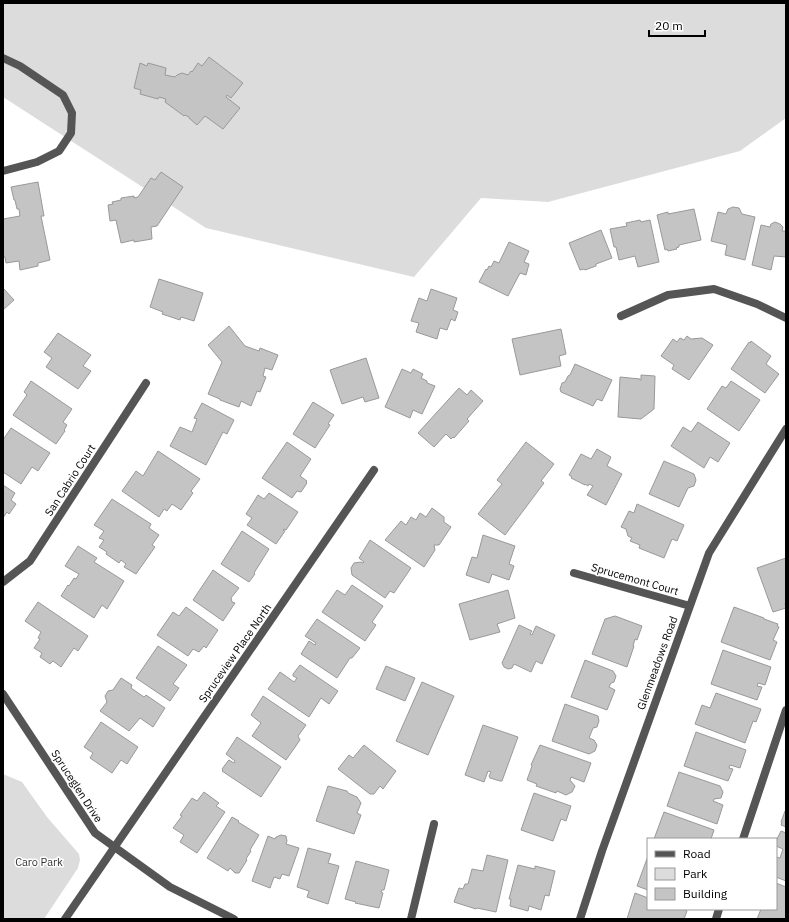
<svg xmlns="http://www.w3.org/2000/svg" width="789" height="922" font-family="'IBM Plex Sans',sans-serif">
<rect width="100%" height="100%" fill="#fff"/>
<path fill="#dcdcdc" d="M3,3H786V118L740,151L548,202L481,198L414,277L206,228L3,97Z
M3,774L22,782L47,817L79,854L80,860L78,868L44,919H3Z"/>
<path fill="#c4c4c4" stroke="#999" d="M209,57L243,83L231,98L227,95L226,97L240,108L223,129L205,116L197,125L189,118V117L185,115L184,116L165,102L166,99L159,97L158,99L140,94L141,90L134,88L140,63L147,66L148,63L166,68L165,75L175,77L177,75L182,73L188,75L191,71L192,72L198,63L202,66Z
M161,172L183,187L157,226L151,227L152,239L134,242V240L121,243L116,220L110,221L108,205L113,204L112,202L121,200V198L134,196V198L138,197L151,178L155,180Z
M38,182L44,216H41L50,260L38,263V266L20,270L19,261L6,263L5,257H3V219L20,216L19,209H17L15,200H14L11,187Z
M733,207L739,208L742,214L755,217L745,260L725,255L727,245L711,241L718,212L726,214L728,209Z
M694,209L701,240L679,245V247L676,248L677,249L668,251L667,249L665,250L657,215L668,212V214Z
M640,220L641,222L650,220L659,262L638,267L635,256L619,260L616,247H614L610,229L627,226L626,223Z
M775,222L780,224L783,227L782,231H786V257L774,256L771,270L752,265L761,225L770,227L771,224Z
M601,230L612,258L596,264V266L585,270L584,269L580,270L569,243Z
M509,242L529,251L524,262L529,264L526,275L520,273L508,296L479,282L486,269L487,270L489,266L491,267L494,261L499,263Z
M159,279L203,293L194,321L181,317L180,320L162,314L163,312L150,307Z
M3,288L14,300L3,310Z
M431,289L457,298L453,310L458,312L455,321L451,319L447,330L440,328L437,339L416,332L419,323L411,321L419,298L427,301Z
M229,326L245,346L259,351L260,348L278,355L272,370L265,368L263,376L266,377L260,392L257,391L251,406L241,401L239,407L220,400V399L208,394L222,362L208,345Z
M561,329L566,354L559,356L561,366L520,375L512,339Z
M58,333L91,355L83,366L91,371L78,389L46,367L52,358L44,352Z
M687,336L691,339L702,338L713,345L689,380L672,369L674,365L661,356L673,339L677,342L680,338L684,340Z
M751,341L771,356L766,364L779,374L765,393L731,369L749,342L750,343Z
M366,358L379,398L365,402L363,397L342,404L330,370Z
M575,364L612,380L602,401L597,399L593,406L561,392L560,389L562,383L565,382L568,376L570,375Z
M402,369L411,373L413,369L423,374L421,378L427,381V383L435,386L422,414L413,410L410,418L385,407Z
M641,375L655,376L654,409L641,419L618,417L620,377L640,379V380H641Z
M31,381L72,409L63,422L67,425L64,430L65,431L56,444L13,415L27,395L24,392Z
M731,381L760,400L739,431L707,409L722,386L726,388Z
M459,388L467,395L471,390L483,401L467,419L469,421L454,438L453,437L451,439L446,434L434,447L418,433Z
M313,402L334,415L328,424L330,425L315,448L293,434Z
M202,403L234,420L227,434L223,432L206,465L170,446L180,427L192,432L197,419L194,418Z
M698,422L730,443L718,462L710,457L704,468L671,446L683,427L691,432Z
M11,428L50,453L38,471L32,467L21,484L3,472V440Z
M287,442L311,459L300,476L307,481L306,482L307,483L301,492L297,491L292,498L262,478Z
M526,442L554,464L541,481L544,483L505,535L478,514L502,484L497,480Z
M597,449L611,457L607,466L622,474L606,505L587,495L593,486L589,484L588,486L585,484V485L571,478L572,477L569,475L581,454L591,459Z
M158,451L200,479L191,491L193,493L181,510L172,504L167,511L164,509L159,517L122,491L136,471L143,476Z
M664,461L694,474L696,480L694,486L688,488L679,507L649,494Z
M3,485L15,493L11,500L16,504L9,514L7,512L3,518Z
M269,493L298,512L286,530L284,529L283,530L285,531L276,544L247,525L252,518L246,514L258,495L264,499Z
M112,499L151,524L149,528L159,535L152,545L155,547L136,574L124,567L126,564L121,560L119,563L106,554L107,552L99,547L104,540L99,538L104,531L94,525Z
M637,504L684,525L677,541L672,539L664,558L639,548L640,545L630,541L632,538L628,536L626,529L621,527L629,511L634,513Z
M432,508L444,517V522L451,527L439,545H434L435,550L424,567L385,540L401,521L406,525L411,517L416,520L420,513L426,517Z
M242,531L269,549L254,573L255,574L249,582L221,564Z
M483,535L515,546L509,564L514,566L509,580L492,574L489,583L466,575L472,557L477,558Z
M370,540L411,568L394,593L390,591L385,598L352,575L351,568L354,563L361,562L363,563L364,562L359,558Z
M78,546L97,558L94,562L124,581L107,609L102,605L94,618L61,596L68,585L69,586L74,578L76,579L79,574L65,566Z
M786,558V602L785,603L786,608L773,612L757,568Z
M213,570L239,588L231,598L232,602L235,603L223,621L193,600Z
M352,585L383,606L372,622L376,625L365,641L322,612L337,590L345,595Z
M508,590L515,618L497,624L500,632L470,640L459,604Z
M38,602L88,636L78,651L74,648L61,667L53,661L50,664L40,657L42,653L34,648L40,639L38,638L41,632L25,621Z
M186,607L218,630L206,648L204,646L199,652L193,649L188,656L157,635L173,612L179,616Z
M734,607L764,618V619L778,624L777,626L779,627L773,640L777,642L770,660L721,642Z
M615,616L642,626L637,640L635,639L633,646H634L627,667L592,654L605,619Z
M317,619L360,648L352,658H350L337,678L301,654L309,641L315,645L316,643L305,636Z
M519,625L532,631L530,634L532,635L536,626L555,635L542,664L536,661L531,672L514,664L512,668L508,669L504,667L502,663Z
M158,646L187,665L173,684L179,688L170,701L136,678Z
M723,650L771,667L765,685L758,683L757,686L762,687L757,700L711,684Z
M585,660L613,671L616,676L614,682L611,683L609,687L615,690L607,710L571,697Z
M300,665L338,691L329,704L321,698L309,717L268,689L280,672L294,682L297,678L293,676V674Z
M386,666L415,678L405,701L376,689Z
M121,678L132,685L131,688L144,697L146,695L165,708L153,727L140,718L129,731L100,711L107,702L105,696L108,691L113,690Z
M422,682L454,696L428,755L396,741Z
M716,693L761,709L756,722L753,721L745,743L695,724L702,705L710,708Z
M263,696L306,725L298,736L300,740L286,760L252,736L261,723L251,715Z
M565,704L598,716L599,721L597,727L593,728L589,738L594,740L597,745L595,751L589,754L552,741Z
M101,722L138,747L127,764L121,760L112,773L90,758L93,753L84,747Z
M483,725L518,737L502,781H500L490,778L489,776L491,772L488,771L484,782L465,775Z
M696,732L746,750L740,768L730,765L729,768L733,769L728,781L684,766Z
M237,737L281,767L261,797L222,771L223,770L222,769L228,761L229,760L234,763L235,761L226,754Z
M364,745L396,771L383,789L380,786L374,794H370L338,769L349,755L353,758Z
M540,745L591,763L584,782L571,777L570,780L575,786L572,792L566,795L557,791L556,793L536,786L537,784L527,780L532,766L531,765Z
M679,772L720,786L723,792L721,798L714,799L713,801L723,805L717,824L667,806Z
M328,786L347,791L348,793L357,797L361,803L357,813L361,815L354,834L316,821Z
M204,792L219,803L216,806L225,812L197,853L180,842L184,835L173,828L182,816L180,815L192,798L197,801Z
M534,793L571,806L566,821L561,819L553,841L521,830Z
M785,811H786V827L781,825L782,822H781Z
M664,812L714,830L711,839H654Z
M232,817L239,821L238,822L259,835L250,850L251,851L246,859L247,860L239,873H235L230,868L228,871L207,858Z
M781,831L786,833V881L776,877V857L780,858L783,849L776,846V841Z
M281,835L286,836L287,841L286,844L299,848L289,876L282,874L280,879L274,877L270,888L252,881L268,836L275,839L276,837Z
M308,848L331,854L328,863L339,866L328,904L307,897L309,891L297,887Z
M487,855L508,860L496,912L477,908L476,909L454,902L459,888L463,889L465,884H468L472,869L483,871Z
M648,856V890L637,886Z
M356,861L389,870L384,890H382L381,892L383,893L379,908L355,903L356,902L345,899Z
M518,865L535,869V866L555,871L549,896L545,895L541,910L529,906L528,911L510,906L511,899H509Z
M776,883L786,887V919H757L761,909H776Z
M635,893L648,898V909H683L687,911L684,919H627Z"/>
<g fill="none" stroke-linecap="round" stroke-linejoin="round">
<path stroke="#555" stroke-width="8" d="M3,58L20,66L63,95L72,113L71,133L59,151L37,162L3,171
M743,839L786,710
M716,919L719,909"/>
<path stroke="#555" stroke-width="8" d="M621,316L668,295L714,289L757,304L786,318
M574,573L690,606
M3,582L30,561L146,383
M3,694L95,833L170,887L234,919
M65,919L374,470
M411,919L434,824
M580,919L602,851L709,553L786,429"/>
</g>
<g text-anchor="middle" stroke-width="3" stroke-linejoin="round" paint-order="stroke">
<g font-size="11" fill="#000" stroke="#fff">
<text transform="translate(70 480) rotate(-57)" y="4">San Cabrio Court</text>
<text transform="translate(635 579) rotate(16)" y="4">Sprucemont Court</text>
<text transform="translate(235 653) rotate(-55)" y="4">Spruceview Place North</text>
<text transform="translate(657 663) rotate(-70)" y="4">Glenmeadows Road</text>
<text transform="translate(77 786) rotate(57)" y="4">Spruceglen Drive</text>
</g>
<g font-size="11" fill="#333" stroke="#fff">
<text x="39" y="866">Caro Park</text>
</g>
</g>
<rect width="789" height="922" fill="none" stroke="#000000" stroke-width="8"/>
<rect x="647" y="838" width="130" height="72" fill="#ffffff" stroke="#999999"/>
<rect x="655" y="851" width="20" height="6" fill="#555555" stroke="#999999"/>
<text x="683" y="858" font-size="12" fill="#000000">Road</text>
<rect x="655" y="868" width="20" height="12" fill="#dcdcdc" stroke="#999999"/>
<text x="683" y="878" font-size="12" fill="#000000">Park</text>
<rect x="655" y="888" width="20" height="12" fill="#c4c4c4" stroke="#999999"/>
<text x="683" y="898" font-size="12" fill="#000000">Building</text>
<path d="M649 30v6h56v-6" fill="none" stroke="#000000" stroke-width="2"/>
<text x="655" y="30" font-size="12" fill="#000000" stroke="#ffffff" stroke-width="3" paint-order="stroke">20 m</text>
</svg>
